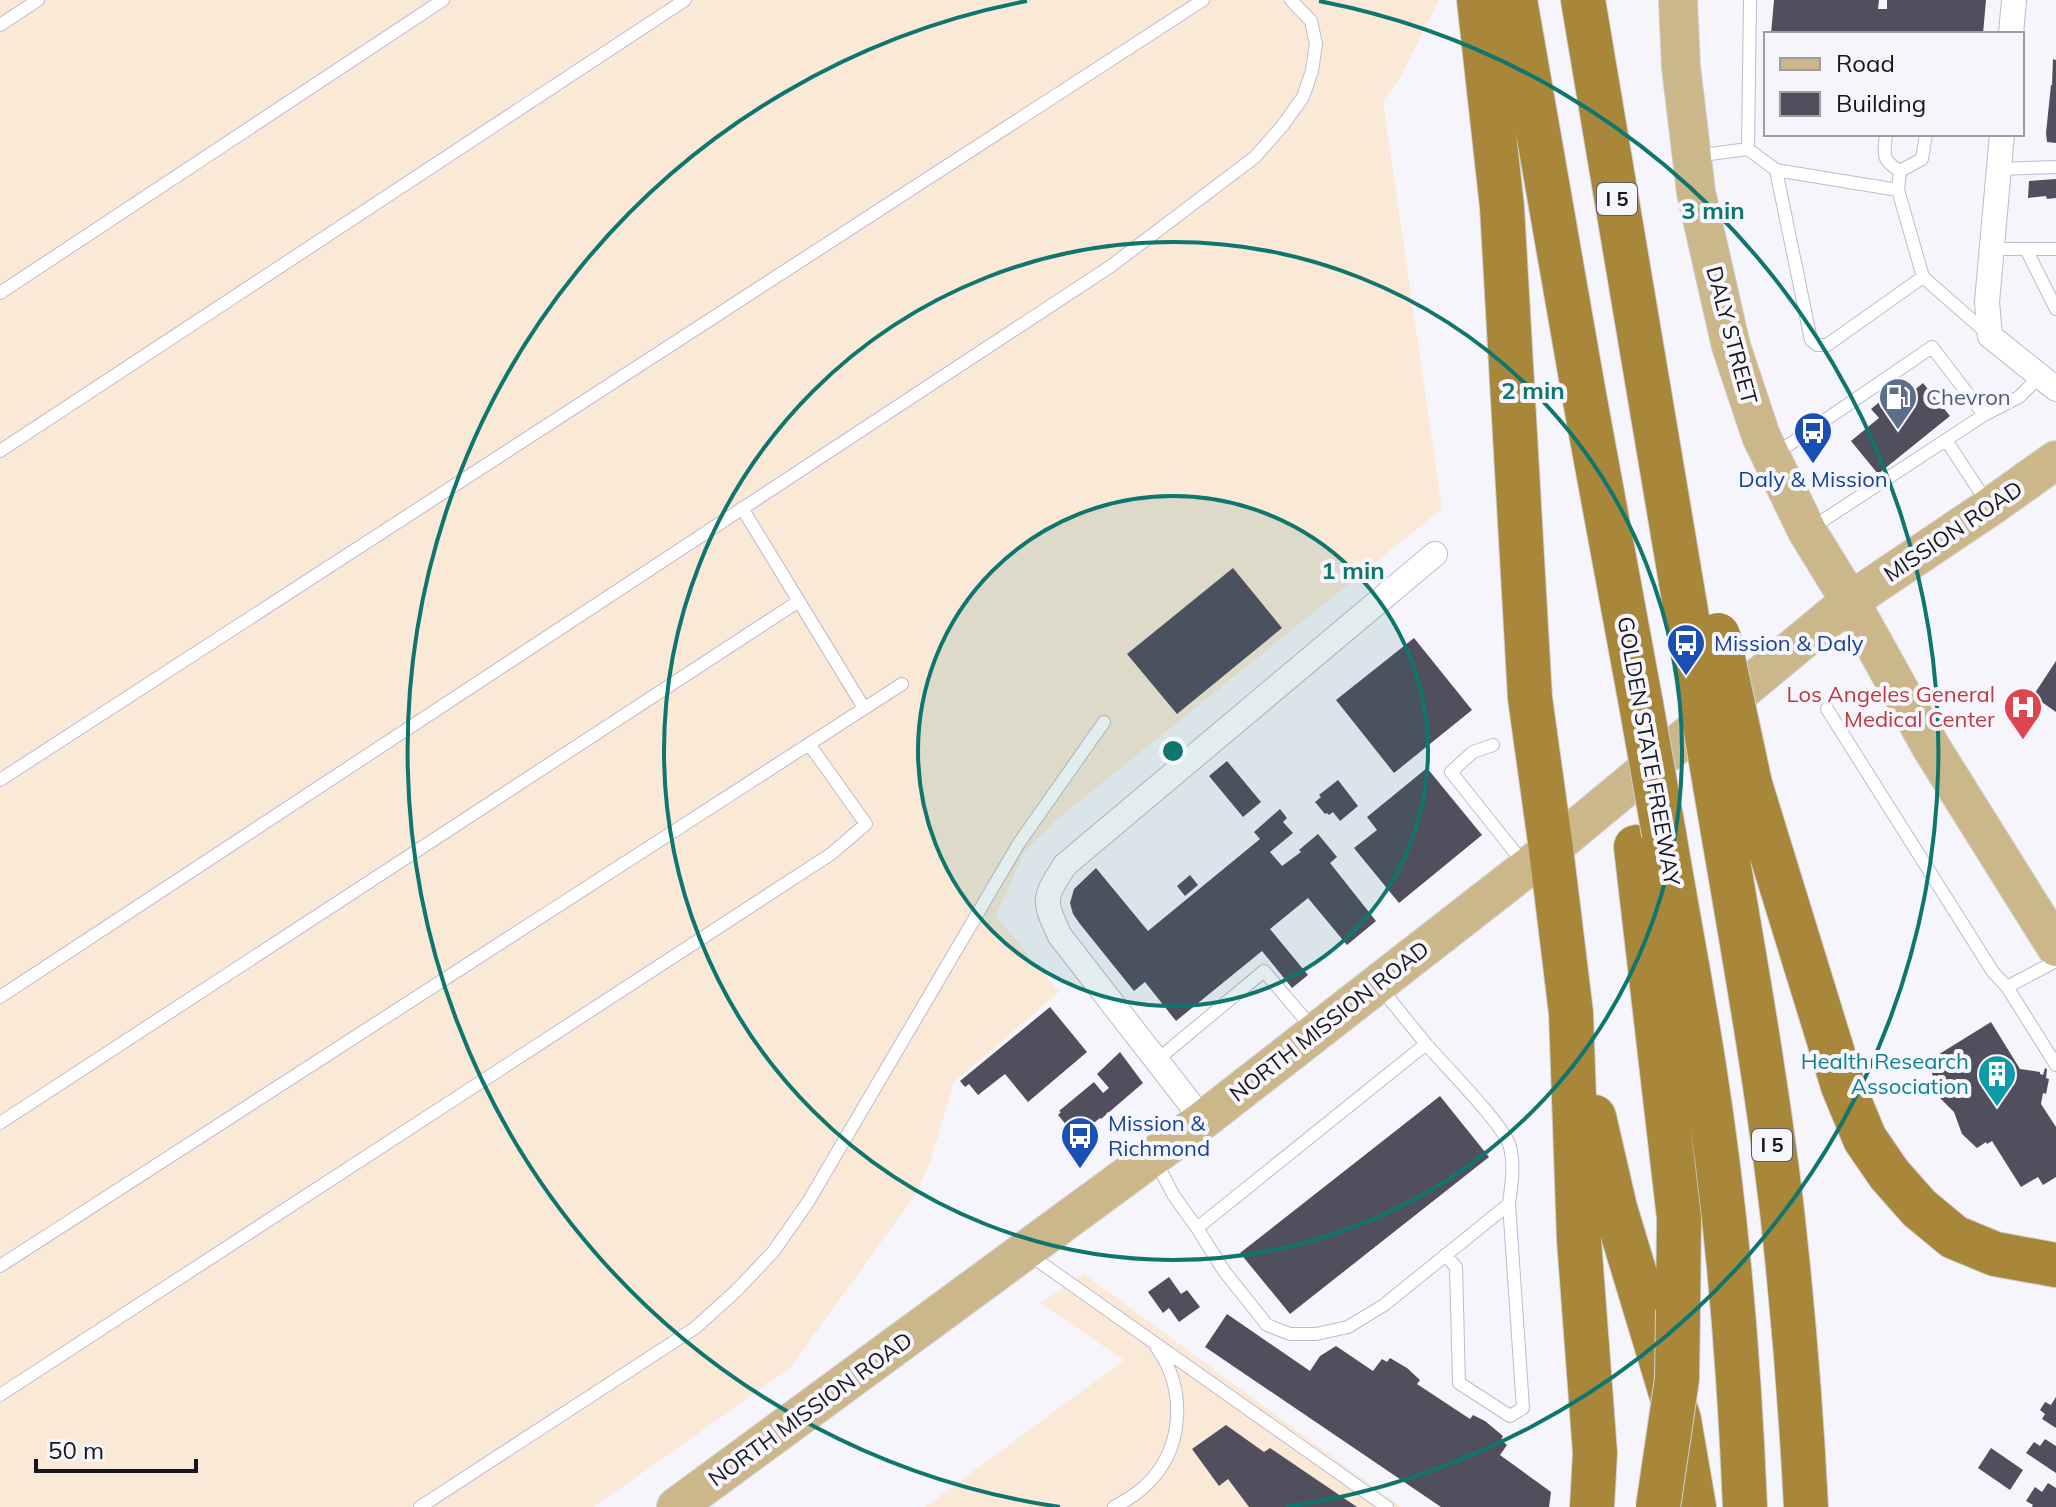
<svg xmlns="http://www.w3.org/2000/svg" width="2056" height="1507" font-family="Mulish,sans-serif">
<rect width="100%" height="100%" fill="#f6f5fc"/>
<path fill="#fae9d7" d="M0,0H1439L1401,76L1383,101L1442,509L1056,820L1024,852L996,916L1059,992L954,1082L929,1165L916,1194L790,1368L594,1507H0Z
M1084,1274L1401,1507H925L1124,1360L1040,1303Z"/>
<path fill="#514e5d" d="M1774,0H1879L1878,9H1887V0H1986L1983,34H1771Z
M2053,59L2056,60V143L2047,142L2046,133L2051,85H2052Z
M2056,179V198L2047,199L2046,196L2028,198L2029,181Z
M1923,383L1950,416L1878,474L1851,441L1879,418L1871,409L1888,395L1896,405Z
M1233,568L1282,628L1177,714L1127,654Z
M1414,638L1472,710L1394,773L1336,700Z
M2056,661V712L2033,696Z
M1227,761L1261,802L1243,817L1209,776Z
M1427,768L1482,835L1399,903L1354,848L1377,830L1367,817Z
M1338,780L1358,806L1340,821L1333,812L1329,815L1327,813L1325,814L1315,802L1321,797L1319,795Z
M1280,809L1287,818L1283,822L1293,833L1270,852L1282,866L1301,852L1299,850L1318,834L1337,857L1330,863L1376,921L1347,945L1308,898L1270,929L1308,975L1292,988L1262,951L1176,1021L1145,982L1134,991L1080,924L1073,914L1070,903L1074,889L1096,868L1148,931L1260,839L1254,832Z
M1190,875L1198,885L1185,896L1177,886Z
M1050,1007L1087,1052L1028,1102L1005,1074L978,1095L969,1084L965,1087L960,1081Z
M1991,1022L2020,1069L2040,1072V1074L2043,1075L2045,1068L2047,1069L2046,1078L2049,1079L2046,1094L2043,1093L2041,1104L2056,1127V1177L2043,1185L2038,1177L2021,1187L1992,1141L1987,1144L1986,1142L1977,1148L1962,1134L1954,1112L1940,1098L1928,1061Z
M1120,1052L1143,1083L1101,1119L1100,1118L1079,1135L1071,1125L1068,1127L1058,1115L1061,1112L1059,1111L1094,1082L1103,1093L1109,1088L1097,1074Z
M1440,1096L1489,1157L1290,1314L1240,1253Z
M1169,1277L1181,1294L1187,1290L1200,1307L1179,1322L1169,1308L1163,1313L1148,1292Z
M1227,1314L1310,1371L1320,1356L1336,1346L1373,1371L1382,1359L1387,1362L1390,1358L1407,1368L1420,1380L1417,1384L1470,1419L1473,1415L1485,1421L1503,1436L1501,1440L1507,1445L1500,1455L1551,1492L1549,1507H1441L1205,1347Z
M2056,1397V1428L2042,1419L2045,1414L2040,1410L2045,1402L2051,1405Z
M1226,1425L1264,1452L1270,1448L1357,1507H1249L1228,1479L1219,1486L1192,1449Z
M2045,1439L2056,1446V1473L2026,1453L2034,1442L2040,1446Z
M1991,1448L2023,1470L2010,1490L1978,1468Z
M2048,1483L2056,1488V1507H2032L2033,1505L2026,1501L2035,1487L2042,1492Z"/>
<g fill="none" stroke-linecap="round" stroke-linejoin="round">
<g stroke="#bdbbcd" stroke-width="14">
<path id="lane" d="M0,25L38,0
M1886,134C1884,154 1881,160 1900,171
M1748,149L1776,170L1898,190
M1695,156L1748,149L1750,0
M1999,169L2056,167
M1776,170L1811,340L1817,345H1827L1923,277
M1900,171L1898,190L1923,277L1988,334
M1900,171L1922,159L1926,134
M1992,249H2056
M2026,249L2056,309
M0,293L443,0
M1984,415L2019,397L2040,376
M1946,440L1988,504
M0,451L685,0
M1774,455L1932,347L1984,415L1810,529
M742,508L864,708
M1827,709L1993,972L2007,987L2056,1065
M1493,745L1473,752L1451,772L1525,865
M0,780L1203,0
M2007,987L2056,961
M0,997L1111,266L1255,157L1283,125L1303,97L1312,71L1316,44L1311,21L1291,0
M1157,1060L1264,971L1314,1030
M0,1123L799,601
M1156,1162L1174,1196L1197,1228L1426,1044L1379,986
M1197,1228L1224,1271L1267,1325L1290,1334H1316L1348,1327L1384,1305L1509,1204C1511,1186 1515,1166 1510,1147C1505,1126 1444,1065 1426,1044
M1027,1253L1387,1507
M1445,1255L1456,1267L1459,1383L1510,1416L1523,1408L1509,1204
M0,1266L902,684
M0,1395L831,854L866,824L809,744
M420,1507L695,1328L736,1291L773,1252L808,1202L1019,843L1104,722
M1114,1507C1125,1501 1136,1495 1145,1486C1184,1450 1187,1390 1157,1348"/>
</g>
<g stroke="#bdbbcd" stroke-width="26">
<path id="street" d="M2011,34L2014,0
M2002,134L1987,302L1990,336L2056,389
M1203,1120L1060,936C1043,900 1043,899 1065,865L1435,554"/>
</g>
<g stroke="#d0d0d2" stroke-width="40">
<path id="primary" d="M1678,0L1681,67L1696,192L1731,346L1761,436L1807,531L1850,601L1931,747L2056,947
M676,1507L1203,1120L1551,849L1850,601L1990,507L2056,460"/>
</g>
<g stroke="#d0d0d2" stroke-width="46">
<path id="highway" d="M1479,0L1502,207L1530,698L1551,849L1571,1013L1579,1240L1595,1453L1592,1507
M1515,0L1584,395L1641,704
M1583,0L1695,665
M1750,784L1843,1086L1865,1139L1889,1174L1919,1208L1954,1237L1995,1254L2056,1265
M1715,785C1739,927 1765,1068 1782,1211C1793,1309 1801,1408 1806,1507
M1664,834C1677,912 1692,989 1704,1067C1727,1212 1739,1360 1745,1507
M1636,847L1679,1218L1678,1310
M1594,1117L1615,1208L1679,1420L1694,1507"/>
</g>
<use href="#lane" stroke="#fff" stroke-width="12"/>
<use href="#street" stroke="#fff" stroke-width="24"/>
<use href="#primary" stroke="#cbb789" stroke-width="38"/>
<use href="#highway" stroke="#a8873b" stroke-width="44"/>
<g stroke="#d0d0d2" stroke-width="46" stroke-linecap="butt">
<path id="highway-bridge" d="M1718,635L1750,784
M1695,665L1715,785
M1641,704L1664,834
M1658,1507L1677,1379L1678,1310"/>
</g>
<use href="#highway-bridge" stroke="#a8873b" stroke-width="44"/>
</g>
<circle cx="1173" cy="751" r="255" fill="#0f766e" fill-opacity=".12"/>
<g fill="none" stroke="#0f766e" stroke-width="4">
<circle cx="1173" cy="751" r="255"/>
<circle cx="1173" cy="751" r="509"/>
<path d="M1060 1507A764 764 0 0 1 1027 1M1319 1A764 764 0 0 1 1286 1507"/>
</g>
<defs>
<g id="fuel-pin" transform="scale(2)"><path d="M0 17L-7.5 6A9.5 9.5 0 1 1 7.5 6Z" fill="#5c6f8a" stroke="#f6f5fc"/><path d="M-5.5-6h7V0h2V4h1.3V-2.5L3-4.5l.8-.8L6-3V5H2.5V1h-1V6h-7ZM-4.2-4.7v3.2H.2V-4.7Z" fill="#fff"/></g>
<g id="bus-pin" transform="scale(2)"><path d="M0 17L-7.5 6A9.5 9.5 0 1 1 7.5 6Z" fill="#1a4fb4" stroke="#f6f5fc"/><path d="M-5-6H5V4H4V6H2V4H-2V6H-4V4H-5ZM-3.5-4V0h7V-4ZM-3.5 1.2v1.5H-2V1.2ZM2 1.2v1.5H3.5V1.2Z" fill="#fff"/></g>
<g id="hospital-pin" transform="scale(2)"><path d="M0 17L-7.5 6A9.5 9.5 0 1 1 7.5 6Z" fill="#e0444e" stroke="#f6f5fc"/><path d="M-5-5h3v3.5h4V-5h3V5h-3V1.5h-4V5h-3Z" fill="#fff"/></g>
<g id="building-pin" transform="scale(2)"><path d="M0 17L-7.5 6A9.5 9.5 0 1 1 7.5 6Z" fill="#0f9aa8" stroke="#f6f5fc"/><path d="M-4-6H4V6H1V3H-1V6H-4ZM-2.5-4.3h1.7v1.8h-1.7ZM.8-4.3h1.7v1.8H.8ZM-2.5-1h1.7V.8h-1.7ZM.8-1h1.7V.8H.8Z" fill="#fff"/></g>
</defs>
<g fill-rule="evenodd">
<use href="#fuel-pin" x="1898" y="397"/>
<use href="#bus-pin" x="1813" y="431"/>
<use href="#bus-pin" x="1686" y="643"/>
<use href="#hospital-pin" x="2023" y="707"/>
<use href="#building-pin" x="1997" y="1074"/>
<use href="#bus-pin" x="1080" y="1136"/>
</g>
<g text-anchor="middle" stroke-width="8" stroke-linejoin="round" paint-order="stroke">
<g fill="#f6f5fc" stroke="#59595f" stroke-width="2">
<rect x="1597" y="183" width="40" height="32" rx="6"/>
<rect x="1752" y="1129" width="40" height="32" rx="6"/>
</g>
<g font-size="20" font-weight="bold" fill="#16161c">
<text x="1617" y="206">I 5</text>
<text x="1772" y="1152">I 5</text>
</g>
<g font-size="22" fill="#16161c" stroke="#f6f5fc">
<text transform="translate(1732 335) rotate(75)" y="8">DALY STREET</text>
<text transform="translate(1953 531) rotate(-34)" y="8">MISSION ROAD</text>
<text transform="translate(1649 751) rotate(80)" y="8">GOLDEN STATE FREEWAY</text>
<text transform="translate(1329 1021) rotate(-38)" y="8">NORTH MISSION ROAD</text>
<text transform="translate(810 1409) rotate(-36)" y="8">NORTH MISSION ROAD</text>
</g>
<g font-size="22" fill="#4e5e75" stroke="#f6f5fc" text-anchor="start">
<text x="1926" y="405">Chevron</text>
</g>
<g font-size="22" fill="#164399" stroke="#f6f5fc" text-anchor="start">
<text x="1813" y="487" text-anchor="middle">Daly &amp; Mission</text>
<text x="1714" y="651">Mission &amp; Daly</text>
<text x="1108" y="1131">Mission &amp;<tspan x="1108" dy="25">Richmond</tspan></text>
</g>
<g font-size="22" fill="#be3a42" stroke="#f6f5fc" text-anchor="end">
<text x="1995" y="702">Los Angeles General<tspan x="1995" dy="25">Medical Center</tspan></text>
</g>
<g font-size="22" fill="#0d838f" stroke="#f6f5fc" text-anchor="end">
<text x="1969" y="1069">Health Research<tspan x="1969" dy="25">Association</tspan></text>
</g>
</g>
<circle cx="1173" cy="751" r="12" fill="#0f766e" stroke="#f6f5fc" stroke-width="4"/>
<g font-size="24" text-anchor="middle" font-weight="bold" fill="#0f766e" stroke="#f6f5fc" stroke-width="8" stroke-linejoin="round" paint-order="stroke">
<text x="1713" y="219">3 min</text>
<text x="1533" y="399">2 min</text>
<text x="1353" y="579">1 min</text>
</g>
<rect x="1764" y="32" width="260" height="104" fill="#f6f5fc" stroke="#9c9ca2" stroke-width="2"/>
<rect x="1780" y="58" width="40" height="12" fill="#cbb789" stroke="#9c9ca2" stroke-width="2"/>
<text x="1836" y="72" font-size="24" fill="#16161c">Road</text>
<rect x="1780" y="92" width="40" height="24" fill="#514e5d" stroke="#9c9ca2" stroke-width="2"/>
<text x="1836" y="112" font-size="24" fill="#16161c">Building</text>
<path d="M36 1459v12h160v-12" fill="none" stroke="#16161c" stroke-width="4"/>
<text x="48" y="1459" font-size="24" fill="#16161c" stroke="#f6f5fc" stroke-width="6" paint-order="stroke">50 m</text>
</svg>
